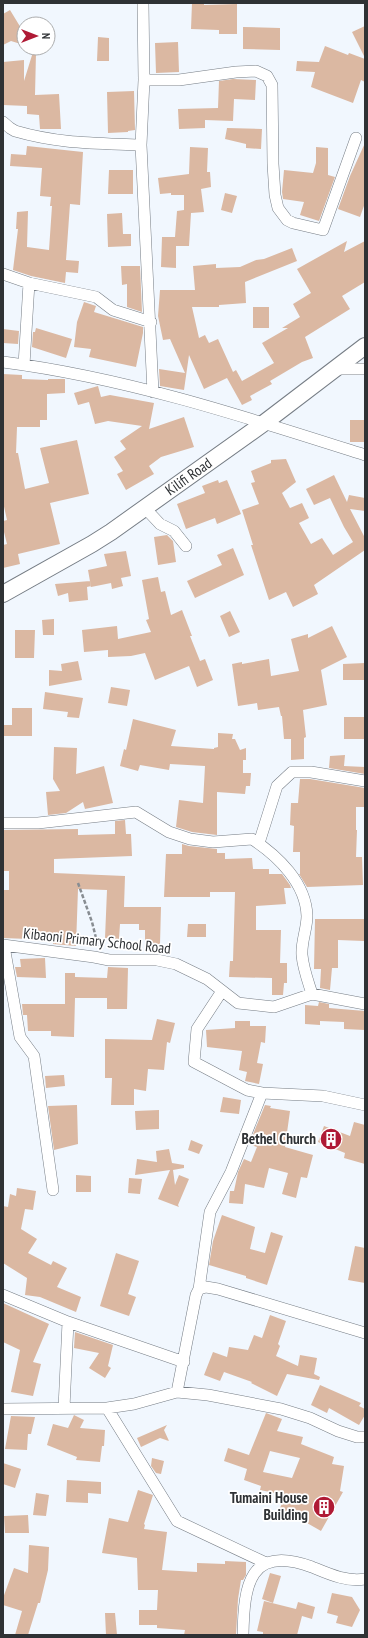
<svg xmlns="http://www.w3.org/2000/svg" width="368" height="1638" font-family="'PT Sans Narrow',sans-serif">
<rect width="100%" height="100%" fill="#f1f7fe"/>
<path fill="#dbb8a2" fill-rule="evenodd" d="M192,3H204V5L237,4V34H219V30L191,29Z
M10,10L24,33V45L11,41L3,45V14Z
M365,26V58L352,32Z
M243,27L280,28V50L243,49Z
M98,37L109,38V61H97Z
M178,42L179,72L156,73L155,43Z
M325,46L348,55L349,53L365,59V82L361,80L353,103L311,87L315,72L296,71L297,61L319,62Z
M33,52L36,53L35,95L59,94L61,129H40L39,115L27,114V106L3,105V62L24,60V81Z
M233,79L256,80L255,100L234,99L233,121L205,120V128L179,129L178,109L218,108L219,81Z
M134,91L135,130L128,131V132L108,133L107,92Z
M227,128L262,129L261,149L246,148V144L225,139Z
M365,143V203L360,217L338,209L350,176Z
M27,146L83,152L80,205L70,204L66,260L79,261L78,273L66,272L65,283L31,276L13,270L18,229H16L17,212L28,211L27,247L49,250L52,206H50L51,197L40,196L42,168L10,166L11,154L26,155Z
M190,147L208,148L207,172H210L211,187L201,189L204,212L191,213L189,246H176V268L161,267L162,237H175L177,211L184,210V195H171V193L160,194L158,178L189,174Z
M316,147L328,148V175L335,177L319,221L300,215L304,202L283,199L282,192L284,170L313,173L316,163Z
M109,170H133V194H108Z
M225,193L237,196L232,213L221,210Z
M122,213L123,234H131V246L108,247L107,214Z
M347,241L344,252L365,241V282L342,296L350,309L305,337L313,358L302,362L270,381L272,384L250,396L252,400L242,405L227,378L204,389L189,355L184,390L160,386L159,369L185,373L170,339L163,340L158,316L160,290H195L193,266L216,264V268L240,267L256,260L264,259L292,248L297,261L245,282L246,303L219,305V307H192L199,338L205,335L209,343L218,339L233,372L236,370L242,381L274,363L262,343L288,328H282L300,317L293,304L311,293L297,269Z
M121,266H140L142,312L127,307V284L122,285Z
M84,302L96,306L94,312L143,327V333L136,367L89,357L91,349L74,347L77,322Z
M253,307H269V328H253Z
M36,328L72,339L66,358L32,347L33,332H35Z
M3,329L19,331L18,344L3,343Z
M3,374L22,375V379L48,380V379H65V393L47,394V420H40V427H17L16,453H18L25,489L49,483L40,448L77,440L89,494L50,503L60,544L18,554L20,564L3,568V545L7,544L3,528V521L7,520L3,502Z
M98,386L101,397L110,395L154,403L149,429L184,417L194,447L161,457L149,466L154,474L126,490L117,474L123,471L114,457L126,449L120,441L142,426L108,421L95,424L89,402L78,405L74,393Z
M350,420H365V442H350Z
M286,459L296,482L282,493L290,508L302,503L309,518L299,523L311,544L322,538L333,555L353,542L344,527L330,498L314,505L306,489L334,475L347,502L349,495L365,498V511L350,509L365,538V550L314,585L318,594L293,607L286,592L269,600L251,545H253L242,510L259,504L251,483L255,482L251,471L271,463V460Z
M218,480L219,483L227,480L241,514L217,524L215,518L186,529L177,504L205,493L202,486Z
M167,535L173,541L176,562L158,565L154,537Z
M233,548L244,575L195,598L187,581L222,565L217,555Z
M126,551L131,576L121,578L123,586L112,589L111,583L91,587L88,570L107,566L104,554Z
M158,577L161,592L165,591L171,615L182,610L192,636H190L200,661L205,659L213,680L197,687L189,666L155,680L145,653L131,656L108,657V650L84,652L82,630L117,626L118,639L151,632L146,620L149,619L142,580Z
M90,581L91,586L87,587L88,600L69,602L68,593L58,596L55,584Z
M230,611L240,632L229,637L220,616Z
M54,619V635H43L42,620Z
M332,626L347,657L321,670L327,705L303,710L306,737L304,738V759L291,760V739H284L282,716H281L279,707L258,710L257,703L238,706L232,664L242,662V664L269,659L271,676L299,671L291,639L308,634V638Z
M15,630H35L34,658H15Z
M78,661L82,680L49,686V670L62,671L61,664Z
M365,663V680H343V664Z
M111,687L130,690L127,706L108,703Z
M45,692L83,698L79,718L67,717L68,712L43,709Z
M12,708H32V736H3V725H12Z
M344,717H364V739H344Z
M133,719L176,730L171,746L214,749V748L218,747V733L233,734L232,739H235L240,750L246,748V760H243V773H251L250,786H246L245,794L217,792V835L192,832L176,827L179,800L203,803L205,766L170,764L169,770L140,765L138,771L120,766L124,749L126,750Z
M54,747L77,748L76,774L104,766L113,803L85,809L83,802L66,813L48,815L46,792L60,791L53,779Z
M345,755L344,766L365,767V774L329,768L330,756Z
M300,779H310L365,788V807H356V830H357L356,857H362L363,885L307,887L299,874H300V852H293L294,826L290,825L291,803H298Z
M125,820L126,834H131L132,856L54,859V873L125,876L124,907H161L160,944H145V930H139V924H120L119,939L105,938L107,890L78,889L76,946L53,944V940L3,938V890H9V871H3V830L78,829V835L115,834V821Z
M182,844L189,846L217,849V853H225V859L252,858L253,869H269V874H282L290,885L291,888H284L286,904L256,906V930H281L280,963H287V983H284L283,995H272V978L229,977L230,961H233L235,892H210V897H164L166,854H182Z
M315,919H364V941L338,940V968H332L330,990L320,988L321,969H314Z
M188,924H206V937H187Z
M45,958L46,978L17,977L15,967H21L20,959Z
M108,967L128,968L127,1009H107V998H75L74,1037L51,1036V1031H28L27,1015H23L22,1004H65V973H75V977L107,978Z
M319,1002L329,1004V1008L365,1011V1030L344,1029V1022L320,1021V1025L305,1024V1005L318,1006Z
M157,1019L175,1023L170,1043L167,1042L164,1070L148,1069L146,1091L134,1089V1105H111L112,1078H105V1039L152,1040Z
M235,1021H250V1026H266L265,1043L261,1042L257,1063L263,1064L259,1084L245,1081L247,1072L239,1070L242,1051L207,1047L206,1030L235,1028Z
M64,1075L65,1086L46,1088L45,1076Z
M223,1097L241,1100L239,1114L220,1112Z
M77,1105L78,1144L54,1150L48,1106Z
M265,1105L271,1106L270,1108L290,1111L285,1147L313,1155L307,1178L301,1177L296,1198L282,1194L288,1173L269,1168L264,1188L245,1184L243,1204L229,1203L230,1191H234L238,1172L244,1159L251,1162L257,1147L249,1144Z
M159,1110V1129L136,1130L135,1111Z
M354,1122L365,1125V1164L344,1158L345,1153L318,1142L324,1126L350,1136Z
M191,1140L203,1145L199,1154L188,1150Z
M169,1149L172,1163L184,1165V1168L173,1170L175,1185L179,1175L189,1179L178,1205L179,1207L158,1199L170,1170L135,1175L137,1159L157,1162L156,1151Z
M76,1175L91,1176V1192H76Z
M129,1178L142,1179L140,1194L128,1193Z
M17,1188L36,1191L33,1210L25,1209L21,1229L37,1239L28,1253L51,1265L53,1261L67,1268L57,1287L81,1297L76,1312L40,1297L25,1295L27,1278L3,1263V1206L8,1207L10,1194L16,1196Z
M222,1215L255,1227L250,1249L265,1253L271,1232L283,1236L267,1285L246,1278V1276L209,1265L213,1241Z
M355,1246L365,1248V1283L348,1280Z
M116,1253L139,1261L128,1294L136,1297L129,1316L100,1306Z
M3,1303L49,1324L33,1362L41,1364L33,1396L11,1392L20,1350L3,1342Z
M270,1315L286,1321L278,1344L280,1346L276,1356L298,1366L300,1355L317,1358L314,1374L320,1377L319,1380L287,1374L277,1396L251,1383L252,1382L224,1372L220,1381L204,1375L213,1352L227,1357L229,1347L248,1350L254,1335L262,1338Z
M75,1332L113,1345L108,1366L111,1368L105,1378L89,1368L99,1353L74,1348Z
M320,1385L361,1403L359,1406L365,1409V1415L359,1425L329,1408L327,1413L311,1405Z
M266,1413L282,1419L277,1431L303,1437L301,1444L334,1457L332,1464L344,1466L340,1491L343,1492L321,1531L293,1515V1517L279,1511L285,1495L260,1490L261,1486L244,1480L247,1469L224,1461L228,1448L249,1455ZM270,1451L300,1458L292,1478L263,1472Z
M74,1415L84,1420L80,1428L105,1430L104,1446H102L100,1462L76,1460L77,1457L47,1445L53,1424L68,1428Z
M11,1416L35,1417L31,1434H28L27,1450L5,1449Z
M167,1425L164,1430L169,1441L160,1438L141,1447L137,1438Z
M152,1458L164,1461L161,1474L156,1473L151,1466Z
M3,1463L21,1469L15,1488L3,1484Z
M67,1480L101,1482V1494L88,1493V1503L66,1502Z
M138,1490L153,1495L144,1524L145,1525L144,1529L167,1532L162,1570L197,1572V1563L225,1564V1561L246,1562V1575L243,1580H241L238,1599L236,1635H184L185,1630L157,1628V1625H139V1610H157L158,1590H138L137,1558L102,1553L109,1518L128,1522Z
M36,1493L49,1495L46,1516L33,1515Z
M28,1515L29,1533H5L4,1516Z
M29,1545L49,1547L48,1570L40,1603H38L28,1635H15L22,1611L3,1605V1598L14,1568L28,1573Z
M270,1573L281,1576L273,1603L262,1599Z
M332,1593L352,1597L360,1610L352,1627L336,1623L338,1616L327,1613Z
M264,1601L296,1609L298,1602L315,1607L312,1619L302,1616L297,1635H263V1632L257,1631Z
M105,1613H115L117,1635H106Z"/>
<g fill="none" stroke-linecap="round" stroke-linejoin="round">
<g stroke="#767d85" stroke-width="12">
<path id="street" d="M143,3L144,80L141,145L153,392
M144,80H179L236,72L256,71L267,76L272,85L273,164L275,195L278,208L287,220L293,223L323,230L356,138
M3,122L10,128L15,131C60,144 95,143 141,145
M3,274L29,283L24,365
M29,283L96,297L113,310L151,322
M3,362C127,378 246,417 365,455
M334,369H365
M145,508L160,524L174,531L186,546
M3,823H38L136,812L169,832L190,839L213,842L252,839C278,856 306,883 307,916C307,929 301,942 302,955C303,968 308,981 312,994
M259,843L277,786L292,772H311L365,781
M3,945L94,957L109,960H157L176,964L207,979L238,1003L274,1007L312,994L365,1004
M4,946L20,1037L34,1056L53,1190
M222,991L197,1029L194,1062L247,1090L262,1093L323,1096L365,1105
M199,1289L206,1287L218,1289L365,1333
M3,1295L68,1322L184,1362
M177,1392L196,1295L199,1289L210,1212L231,1172L262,1093
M64,1408L68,1322
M107,1408L177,1521L266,1563
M3,1409L107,1408L134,1404L177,1392L208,1395L281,1409L310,1418L338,1431L357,1437H365
M243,1635C244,1585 249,1544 312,1567C329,1574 346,1582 365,1579"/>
</g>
<g stroke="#767d85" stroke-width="18">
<g id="secondary">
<path id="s1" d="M3,594L92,544L111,532L264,423L365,346"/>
</g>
</g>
<path stroke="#888d92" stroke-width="2.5" stroke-dasharray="4 2" stroke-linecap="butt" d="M78,883L92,922L98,946"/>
<use href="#street" stroke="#fff" stroke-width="11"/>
<use href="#secondary" stroke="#fff" stroke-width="16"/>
</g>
<defs>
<g id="building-disc" transform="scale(1.15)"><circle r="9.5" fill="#af1a35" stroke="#fff"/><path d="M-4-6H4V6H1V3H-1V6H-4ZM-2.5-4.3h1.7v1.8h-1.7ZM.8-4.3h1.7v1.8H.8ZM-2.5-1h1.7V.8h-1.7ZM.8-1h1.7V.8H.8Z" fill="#fff"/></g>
</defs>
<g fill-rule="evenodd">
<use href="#building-disc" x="331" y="1139"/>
<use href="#building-disc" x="324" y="1507"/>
</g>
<g text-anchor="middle" stroke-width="3.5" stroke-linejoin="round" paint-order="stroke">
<g font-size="15" fill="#2f3235" stroke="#fff">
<text dy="5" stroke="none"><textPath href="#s1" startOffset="220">Kilifi Road</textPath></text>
<text transform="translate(97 941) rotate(6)" y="5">Kibaoni Primary School Road</text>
</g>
<g font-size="15" font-weight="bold" fill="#2f3235" stroke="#fff" text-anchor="end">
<text x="316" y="1144">Bethel Church</text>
<text x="308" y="1503">Tumaini House<tspan x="308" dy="17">Building</tspan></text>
</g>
</g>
<rect width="368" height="1638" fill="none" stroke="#2f3235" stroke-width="8"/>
<g transform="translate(36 36) rotate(90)"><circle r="19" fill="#ffffff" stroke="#acadae"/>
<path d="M0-3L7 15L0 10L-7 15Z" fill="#af1a35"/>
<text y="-6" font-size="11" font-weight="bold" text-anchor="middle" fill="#2f3235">N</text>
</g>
</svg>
